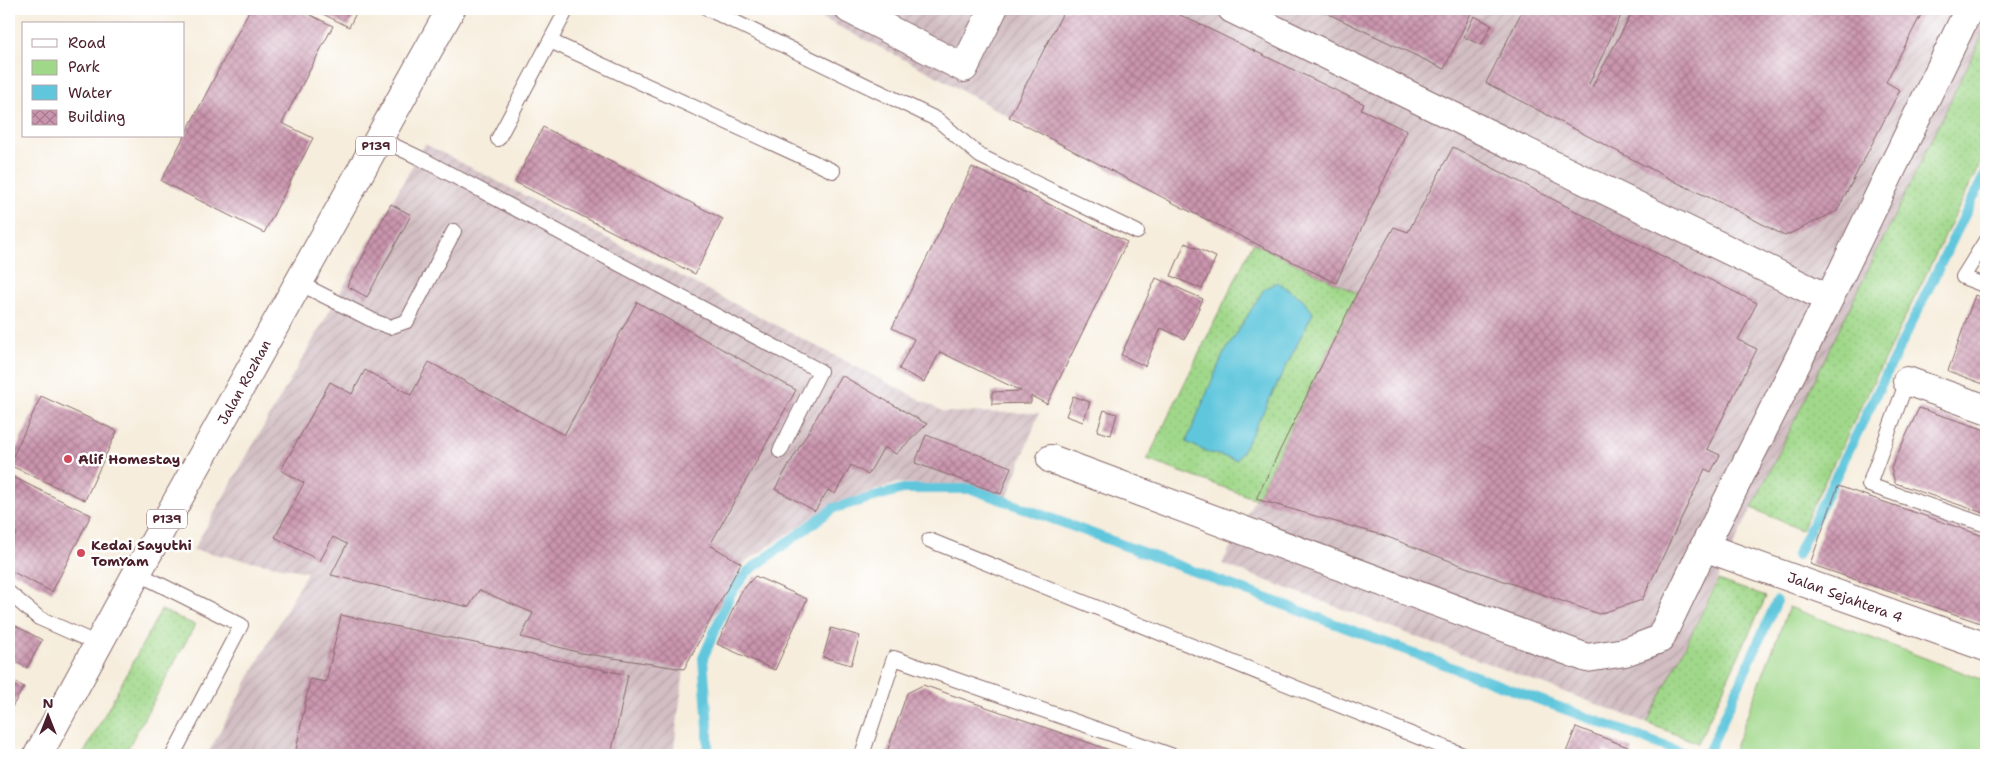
<svg xmlns="http://www.w3.org/2000/svg" width="1995" height="764" font-family="'Shantell Sans',sans-serif">
<defs>
<pattern id="industrial-furrows" width="10" height="10" patternUnits="userSpaceOnUse" patternTransform="scale(1.25)"><rect width="10" height="10" fill="#d2bec3"/><path d="M-1 1l2-2M0 10L10 0M9 11l2-2" fill="none" stroke="#b6a3a8"/></pattern>
<pattern id="grass-dots" width="8" height="8" patternUnits="userSpaceOnUse" patternTransform="scale(1.25)"><rect width="8" height="8" fill="#a0d88a"/><path d="M2 2h.1M6 6h.1" fill="none" stroke="#8bb977" stroke-width="1.8" stroke-linecap="round"/></pattern>
<pattern id="building-cross-hatch" width="8" height="8" patternUnits="userSpaceOnUse" patternTransform="scale(1.25)"><rect width="8" height="8" fill="#ca95ae"/><path d="M0 0l8 8M0 8l8-8" fill="none" stroke="#a6798e"/></pattern>
</defs>
<rect width="100%" height="100%" fill="#fff"/>
<filter id="ink" filterUnits="userSpaceOnUse"><feTurbulence type="fractalNoise" baseFrequency=".02" numOctaves="2"/><feDisplacementMap in="SourceGraphic" scale="10" xChannelSelector="R" yChannelSelector="G"/><feConvolveMatrix kernelMatrix="1 2 1 2 8 2 1 2 1" color-interpolation-filters="sRGB"/></filter>
<filter id="wash" filterUnits="userSpaceOnUse"><feTurbulence type="fractalNoise" baseFrequency=".0096" numOctaves="4" result="noise"/><feDisplacementMap in="SourceGraphic" scale="20" xChannelSelector="R" yChannelSelector="G"/><feGaussianBlur stdDeviation="1.12" result="paint"/><feColorMatrix in="noise" values="0 0 0 0 0 0 0 0 0 0 0 0 0 0 0 0 0 1.4 0 .05"/><feComposite in="paint" operator="in"/></filter>
<g filter="url(#wash)">
<rect width="100%" height="100%" fill="#f6eddc"/>
<path fill="url(#industrial-furrows)" d="M804,9H1986V28L1647,723L1222,564L1357,293L1183,208L1009,117L929,72Z
M425,144L944,412L1039,413L1007,498L973,486L897,483L832,505L745,562L684,669L673,755H207L307,572L193,550Z"/>
<path fill="url(#grass-dots)" stroke="#757c5a" d="M1986,28V152L1801,530L1752,508Z
M1253,243L1357,293L1256,499L1147,460Z
M1718,580L1766,597L1698,743L1647,723Z
M161,610L195,625L124,755H83Z"/>
<path fill="#a0d88a" stroke="#757c5a" d="M1789,607L1986,681V755H1732Z"/>
<path fill="#5fc6dc" stroke="#547284" d="M1277,282L1303,299L1313,313L1253,432L1237,460L1207,452L1186,442L1222,357L1264,289Z"/>
<g fill="none" stroke-linecap="round" stroke-linejoin="round">
<path stroke="#5fc6dc" stroke-width="10" d="M1797,555L1986,172
M708,755V727L703,658L731,593L747,572L834,508L903,489H972L1688,755
M1707,755L1777,601"/>
</g>
<g id="blocks">
<path fill="url(#building-cross-hatch)" d="M250,9H298L333,26L282,123L313,138L264,233L161,181Z
M313,9H358L349,27Z
M1065,9H1168L1364,104L1361,109L1407,131L1336,283L1183,208L1009,117Z
M1318,9H1473L1444,69Z
M1523,9H1624L1589,84L1592,87L1634,9H1924L1886,82L1900,90L1837,211L1785,236L1730,207L1680,184L1486,83Z
M1474,16L1492,25L1481,45L1464,37Z
M543,127L723,219L695,274L515,182Z
M1453,147L1650,250L1757,303L1738,340L1757,349L1707,449L1720,455L1711,472L1705,469L1642,600L1599,614L1484,574L1385,536L1256,499L1357,293L1394,227L1408,232Z
M972,167L1127,242L1047,404L1031,396V403L992,404V392L1021,391L940,352L924,382L899,369L914,339L892,328Z
M391,204L411,215L367,297L347,286Z
M1185,243L1216,257L1202,289L1171,276Z
M1156,278L1203,299L1185,339L1161,328L1145,366L1121,355Z
M1975,295L1986,299V385L1948,371Z
M637,302L796,390L710,545L741,563L684,669L581,653L521,637L533,613L479,590L469,607L331,575L347,544L333,537L320,561L275,537L304,483L281,470L330,382L352,394L365,370L411,395L429,362L564,435Z
M841,375L927,424L896,454L884,447L868,475L851,465L835,494L828,490L815,511L775,489Z
M41,396L117,431L85,500L9,465Z
M1073,396L1090,402L1083,422L1066,416Z
M1919,408L1986,430V514L1895,483L1891,468Z
M1104,410L1117,414L1111,435L1097,431Z
M926,435L1011,467L1001,494L915,463Z
M9,475L91,515L52,592L9,570V549L17,533L9,529Z
M1838,486L1986,537V625L1810,564Z
M755,576L807,599L775,670L717,644L741,592Z
M341,615L628,675L611,755H295L310,679L326,682Z
M9,622L42,640L27,668L9,658Z
M831,628L860,636L851,665L823,657Z
M9,678L24,687L9,712Z
M923,685L1084,741L1124,755H886L907,693Z
M1576,727L1633,749L1631,755H1615L1604,751L1603,755H1565Z"/>
</g>
</g>
<g filter="url(#ink)">
<use href="#blocks" fill-opacity="0" stroke="#866769" stroke-width="1"/>
<g fill="none" stroke-linecap="round" stroke-linejoin="round">
<g stroke="#866769" stroke-width="16">
<path id="service" d="M708,9L938,120L980,156L1137,232
M550,41L833,171
M380,139L422,159L820,371L780,451
M498,139L567,9
M1986,240L1963,277L1986,286
M299,283L376,322L390,327L407,321L454,231
M1907,381L1869,485L1986,525
M929,540L1463,755
M137,573L241,625L173,755
M9,593L39,618L98,644
M862,755L894,658L1171,755"/>
</g>
<g stroke="#866769" stroke-width="30">
<path id="minor" d="M849,9L964,68L993,9
M1232,9L1829,299
M1907,381L1986,409
M1051,459L1587,658L1625,652L1660,639L1704,547L1829,299L1969,9
M1704,547L1986,647"/>
</g>
<g stroke="#866769" stroke-width="30">
<path id="primary" d="M38,755L137,573L451,9"/>
</g>
<use href="#service" stroke="#fff" stroke-width="14"/>
<use href="#minor" stroke="#fff" stroke-width="28"/>
<use href="#primary" stroke="#fff" stroke-width="28"/>
</g>
</g>
<g fill="#d1495b" stroke="#fff" stroke-width="2">
<circle cx="68" cy="459" r="5"/>
<circle cx="81" cy="553" r="5"/>
</g>
<g text-anchor="middle" stroke-width="5" stroke-linejoin="round" paint-order="stroke">
<g fill="#fff" stroke="#80626b" stroke-width="1">
<rect x="356" y="136.5" width="40" height="19" rx="4"/>
<rect x="147" y="509.5" width="40" height="19" rx="4"/>
</g>
<g font-size="12" font-weight="bold" fill="#4a1f2b">
<text x="376" y="150">P139</text>
<text x="167" y="523">P139</text>
</g>
<g font-size="14" fill="#4a1f2b" stroke="#fff">
<text transform="translate(244 382) rotate(-61)" y="5">Jalan Rozhan</text>
<text transform="translate(1845 597) rotate(20)" y="5">Jalan Sejahtera 4</text>
</g>
<g font-size="14" font-weight="bold" fill="#4a1f2b" stroke="#fff" text-anchor="start">
<text x="78" y="464">Alif Homestay</text>
<text x="91" y="550">Kedai Sayuthi<tspan x="91" dy="16">TomYam</tspan></text>
</g>
</g>
<rect width="1995" height="764" fill="none" stroke="#fff" stroke-width="30"/>
<rect x="22" y="22" width="162" height="115" fill="#ffffff" stroke="#b7a5aa"/>
<rect x="32" y="39" width="25" height="8" fill="#ffffff" stroke="#b7a5aa"/>
<text x="68" y="48" font-size="15" fill="#4a1f2b">Road</text>
<rect x="32" y="60" width="25" height="15" fill="#a0d88a" stroke="#b7a5aa"/>
<text x="68" y="72" font-size="15" fill="#4a1f2b">Park</text>
<rect x="32" y="85" width="25" height="15" fill="#5fc6dc" stroke="#b7a5aa"/>
<text x="68" y="98" font-size="15" fill="#4a1f2b">Water</text>
<rect x="32" y="110" width="25" height="15" fill="url(#building-cross-hatch)" stroke="#b7a5aa"/>
<text x="68" y="122" font-size="15" fill="#4a1f2b">Building</text>
<g transform="translate(48 716)" stroke="#ffffff" stroke-width="4" paint-order="stroke">
<path d="M0-4L9 19L0 12L-9 19Z" fill="#4a1f2b"/>
<text y="-8" font-size="14" font-weight="bold" text-anchor="middle" fill="#4a1f2b">N</text>
</g>
</svg>
